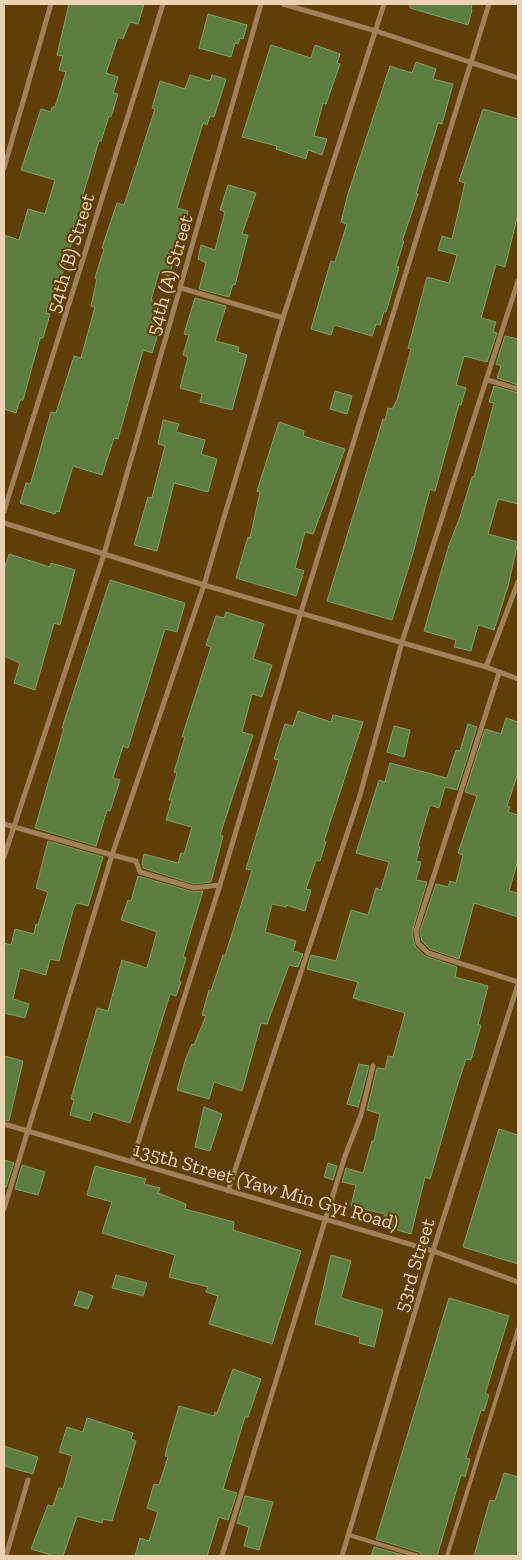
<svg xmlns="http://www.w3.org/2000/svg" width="522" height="1560" font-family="'Zilla Slab',serif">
<rect width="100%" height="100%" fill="#603e08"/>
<path fill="#5c7f40" stroke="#7da362" d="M69,4H144L138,24L130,22L123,39L118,37L106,73L118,77L113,93L118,94L111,117L109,116L101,141H99L83,195L86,196L80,215L61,278L58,277L46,313L50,314L43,338H40L23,400H20L16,413L4,409V235L19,240L28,209L45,214L55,180L21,170L41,109L51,112L52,107H55L66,72L59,70L63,56L57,55Z
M410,4H472L471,10H472L468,25L410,8Z
M208,14L247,25L243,39L240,38L238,44L235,43L231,57L199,48Z
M271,45L311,58L315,45L340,54L337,63L340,64L326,104L323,103L314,136L327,139L322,155L308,150L306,159L276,149L277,146L242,137Z
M416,62L436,69L433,79L453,84L442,124L438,123L416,194H418L402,241H404L396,266L399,267L386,312L384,311L380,325L376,324L372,336L334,325L331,335L311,329L331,261L335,262L347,224L341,222L348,194L390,66L412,73Z
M190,75L210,81L212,75L226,79L214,117L210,116L207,125L203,123L177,208L188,211L169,276L159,272L151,300L161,304L155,326L160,328L152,353L143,350L118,439L114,438L102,475L73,466L59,512L56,511L55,514L20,503L26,483L30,484L31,482L51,412L56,413L74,356L81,358L95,307L91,306L97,279L95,278L104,249L102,248L117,203L124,205L155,109L152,108L160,81L185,89Z
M483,109L518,119V214L505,267L496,264L481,318L496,322L493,332L497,333L487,362L464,356L456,385L466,388L461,405L459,404L435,491L430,489L413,553L392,620L327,601L383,419L385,420L388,408L392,409L397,400L411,349L408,348L427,277L449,283L457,255L438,250L442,236L452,239L465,183L459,181Z
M228,185L256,193L242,234L248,235L235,285L233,284L229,297L199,289L206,263L198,259L201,245L215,250L225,212L220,210Z
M195,298L226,306L215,341L239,347L238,352L247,355L232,410L200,402L202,394L180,388L188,357L183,355L189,335L184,334Z
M505,336L518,339V385L497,378L501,366L496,364Z
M494,386L518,393V504L498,499L488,534L518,542L508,586L494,630L478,625L471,651L454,647L456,640L424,631L449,545L460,517L472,477H474L494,403L489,402Z
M335,391L352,396L347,414L330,409Z
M163,420L179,424L176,432L205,440L201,454L217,459L208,492L174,483L157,551L134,545L148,497L152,498L165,446L158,444Z
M279,422L304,431L303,436L345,449L313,534L305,532L295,568L304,571L296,596L236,578L248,537L250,538L260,492L257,491Z
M9,554L50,567L51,563L75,570L60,625L54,623L35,690L14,683L20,663L4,656V570Z
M110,580L185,603L177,632L165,629L128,748L123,746L113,778L120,780L110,811L107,810L96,846L35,828L58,749L64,728H62Z
M226,612L264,624L253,659L272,665L262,697L252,694L242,732L253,735L220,835L223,836L211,882L194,884L143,868L142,864L144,854L178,863L181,853L184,854L192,827L166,820L172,800H169L177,773L174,772L185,737H182L211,647L206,645L216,616L224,618Z
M298,711L331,722L333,715L363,722L324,841L326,842L320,861L316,860L306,889L311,890L305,911L286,905V907L272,904L265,932L296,941L293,951L303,954L298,967L289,965L267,1024L261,1023L242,1091L214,1082L209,1099L177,1090L185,1061L192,1044L194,1045L206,1016L202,1015L209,990L211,991L223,955L225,956L252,870L246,869L279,760L274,759L285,724L293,726Z
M506,718L518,722V773L507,806L510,807L508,812L518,815V860L509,891L518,893V917L474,903L459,959L430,949L422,941L420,931L436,884L448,887L450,881L456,883L463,855L458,853L477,796L465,792L485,729L501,734Z
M468,724L477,727L457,790L445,787L439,808L430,805L418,846L420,847L416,861L421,862L416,880L427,882L412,932L415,946L425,956L457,967L455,977L488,986L478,1025H481L471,1060L466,1059L458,1083L430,1179L425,1177L411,1234L381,1225L385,1214L351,1206L356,1185L342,1182L346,1168L363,1173L372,1141H374L380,1114L367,1110L377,1068L385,1069L388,1056L393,1057L405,1013L353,998L358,982L307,969L311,955L336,961L351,910L368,915L376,888L381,890L389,862L356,853L379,780L385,782L390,763L447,778L456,750L460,751Z
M394,726L410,730L404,757L387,752Z
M48,841L103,857L88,906L77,903L74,907L59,961L50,959L46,975L20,968L13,999L29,1004L25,1018L4,1013V943L11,945L15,929L34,934L36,924L38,925L48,892L36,888Z
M138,876L193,892L203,891L183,957L186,958L179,981L181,982L176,996L170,994L130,1123L93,1112L90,1121L70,1115L74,1100L71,1099L97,1008L108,1011L122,960L147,968L157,932L121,920L128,900L131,901Z
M4,1056L23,1061L9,1121L4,1120Z
M359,1064L369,1066L358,1107L347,1104Z
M204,1107L222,1114L210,1151L195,1147Z
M499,1129L518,1135V1264L463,1247Z
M4,1160L14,1163L6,1187H4Z
M328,1163L337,1166L333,1180L324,1177Z
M22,1165L45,1172L38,1195L15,1189Z
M95,1166L146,1179L144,1184L160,1188L158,1193L186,1204L185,1209L234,1222L233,1230L301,1251L272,1344L209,1324L218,1296L206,1292L208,1287L169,1277L175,1255L102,1233L112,1202L87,1195Z
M331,1255L351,1261L341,1298L383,1310L374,1347L359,1343L360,1337L315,1324Z
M116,1275L147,1283L143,1296L112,1288Z
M79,1291L93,1296L88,1309L74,1305Z
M449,1298L509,1316L485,1394L489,1395L484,1411L481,1410L466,1458L470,1459L465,1477L461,1475L437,1556H422L419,1552L376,1539Z
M233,1369L261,1379L248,1417H245L223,1489L237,1493L228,1520L219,1517L207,1556H135L140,1538L149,1541L158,1512L147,1508L154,1484L159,1485L168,1457L165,1456L168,1444L179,1406L214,1416L215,1412L217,1413Z
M87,1418L133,1433L131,1439L136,1441L112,1521L103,1519L102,1523L77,1516L63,1556H54L31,1549L48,1505L53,1506L59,1488L63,1489L72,1456L59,1452L67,1427L83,1432Z
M4,1446L38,1457L33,1474L4,1466Z
M504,1473L518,1477V1556H474L490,1500L495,1501Z
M245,1496L273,1502L259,1550L244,1546L249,1527L237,1523Z
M374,1547L406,1556H371Z"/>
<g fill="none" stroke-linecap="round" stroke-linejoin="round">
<path stroke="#a18157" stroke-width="4" d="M349,1535L418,1556
M447,1556L518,1329"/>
<path stroke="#a18157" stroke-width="5" d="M283,4L376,31L518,78
M4,168L51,4
M181,288L283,318
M488,380L518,389
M4,511L163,4
M4,523L204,585L486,667L518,679
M486,667L518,582
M499,673L416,931L418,943L428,953L518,982
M4,824L112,855L204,585L283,318L384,4
M4,857L104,554L261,4
M220,885L301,612L489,4
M4,1124L433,1251L518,1282
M228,1191L360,795L402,642L518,281
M4,1209L112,855L136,861L140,872L194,888L220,885L132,1162
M6,1556L28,1480
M222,1556L345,1156L361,1115L373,1066
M342,1556L433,1251L518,984"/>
</g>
<g text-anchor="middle" stroke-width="4" stroke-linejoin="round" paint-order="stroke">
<g font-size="20" fill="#ebd2b3" stroke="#603e08">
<text transform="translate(70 253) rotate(-73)" y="7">54th (B) Street</text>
<text transform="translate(169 275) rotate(-74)" y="7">54th (A) Street</text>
<text transform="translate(266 1186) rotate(16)" y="7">135th Street (Yaw Min Gyi Road)</text>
<text transform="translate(414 1265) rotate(-73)" y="7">53rd Street</text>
</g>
</g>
<rect width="522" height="1560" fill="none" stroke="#ebd2b3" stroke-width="10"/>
</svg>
